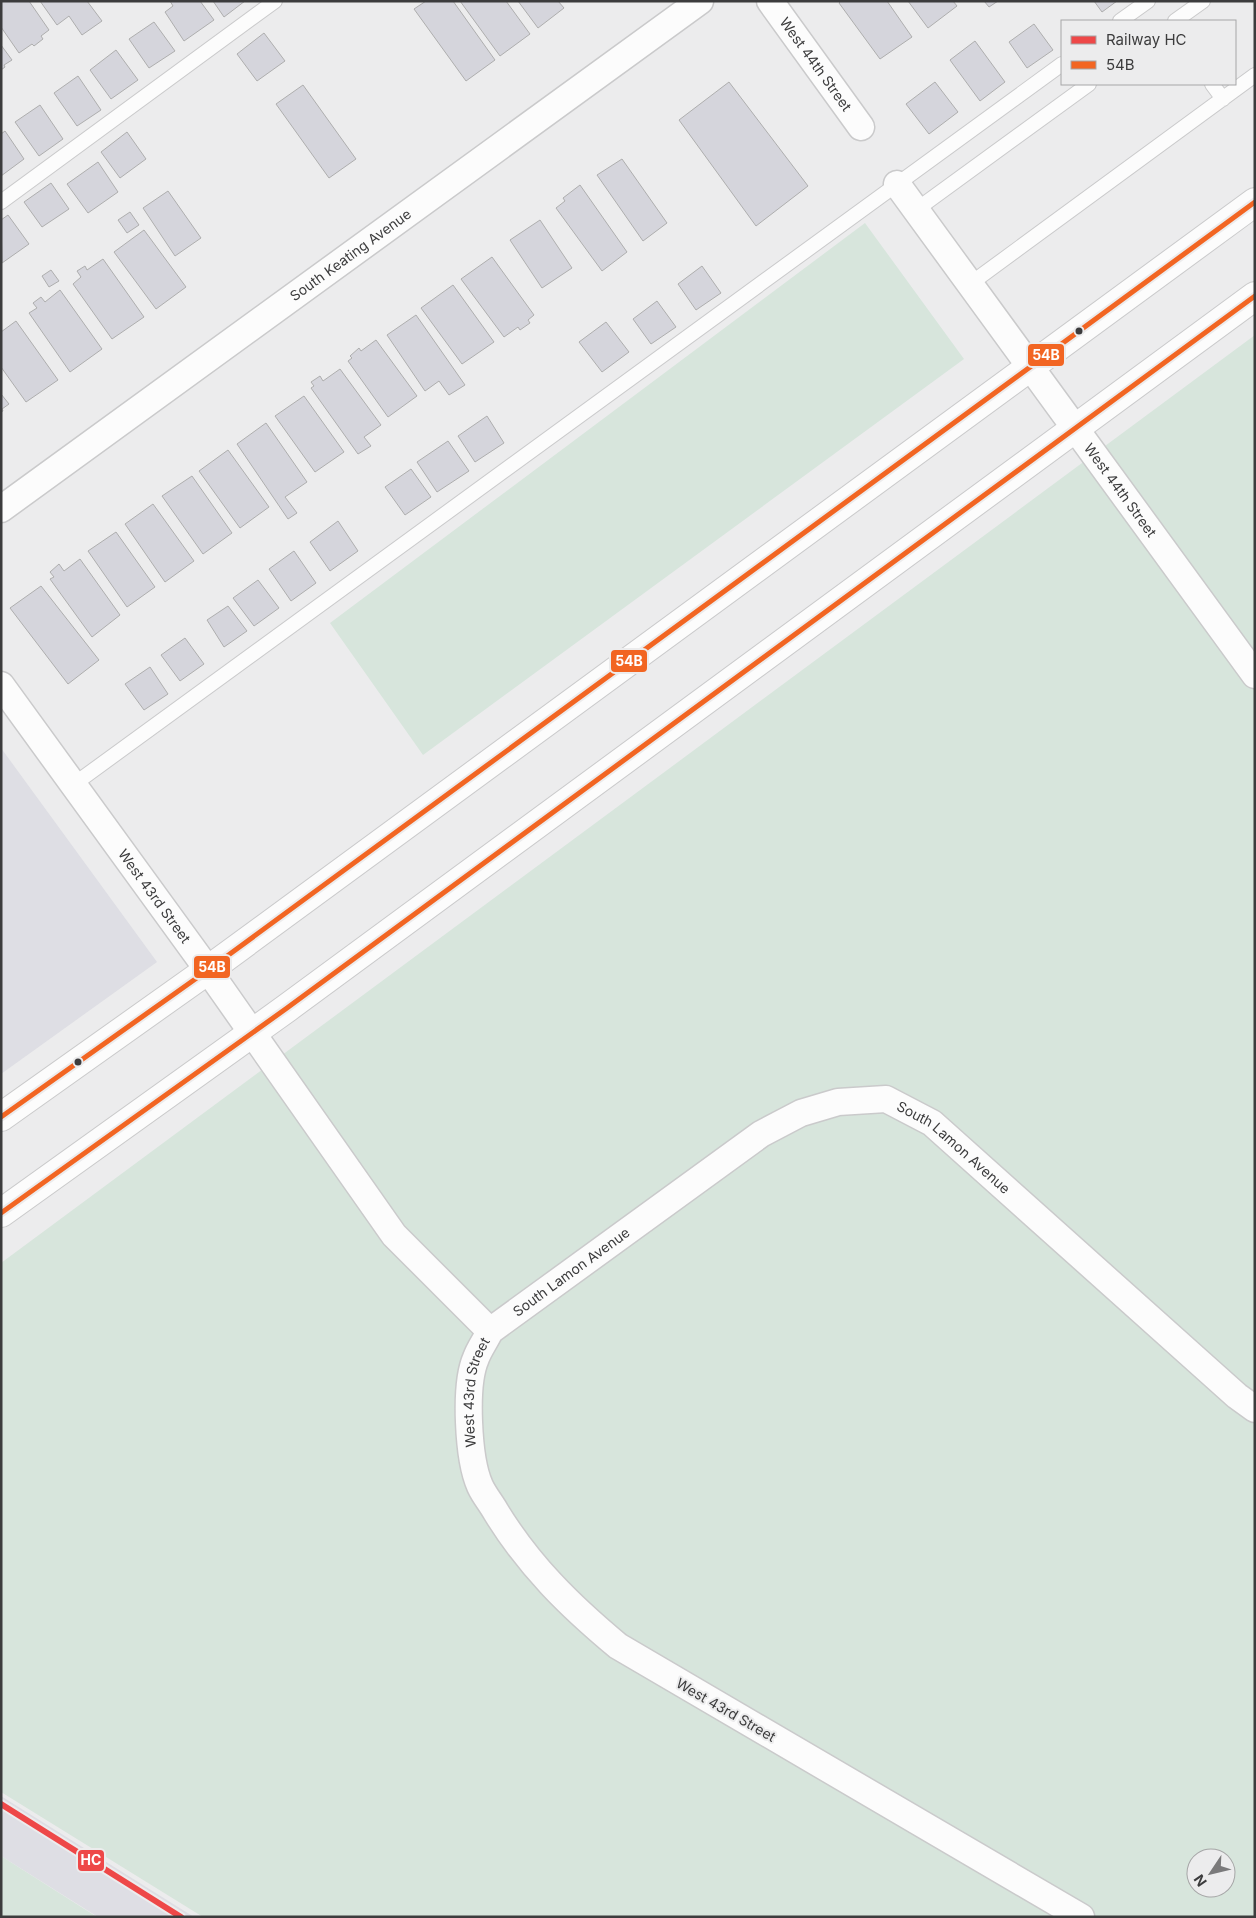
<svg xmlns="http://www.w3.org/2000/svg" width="1256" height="1918" font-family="Inter,sans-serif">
<rect width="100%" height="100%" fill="#ececed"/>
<path fill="#dedee4" d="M1,748L157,962L1,1074Z
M1,1796L194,1917H98L1,1856Z"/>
<path fill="#d7e5dc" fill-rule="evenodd" d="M865,223L964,359L423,755L330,623Z
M1255,335V1917H203L1,1792V1263ZM1196,1858H1226V1888H1196Z
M1,1856L97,1917H1Z"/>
<path fill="#d5d5dc" stroke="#aeaeae" d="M1,1H29L49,30L41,36L43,39L34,46L32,44L19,53L1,27Z
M40,1H87L102,21L82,35L69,16L57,25Z
M170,1H200L214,20L184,41L165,12L173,6Z
M213,1H245L224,17Z
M426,1H453L495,60L466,81L414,9Z
M460,1H506L530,34L500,56Z
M518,1H558L564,8L538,28Z
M841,1H887L912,37L880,59L839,3Z
M908,1H953L957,6L928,28Z
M984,1H998L989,7Z
M1094,1H1117L1102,12Z
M154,22L175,51L149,68L129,39Z
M1034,24L1053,50L1027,68L1009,42Z
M264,33L285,61L257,81L237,54Z
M975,41L1005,82L980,101L950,60Z
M1,45L12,60L4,65L5,67L1,70Z
M116,50L138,80L111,99L90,70Z
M78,76L101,110L77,126L54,93Z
M729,82L808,186L756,226L679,120Z
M935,82L958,112L929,134L906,104Z
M303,85L356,159L329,178L276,104Z
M40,105L63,139L39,156L15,122Z
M5,131L24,159L1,176V134Z
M127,132L146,159L120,178L101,152Z
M622,159L667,223L643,241L597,175Z
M98,162L118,192L88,213L67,184Z
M51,183L69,209L42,227L24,202Z
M580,185L627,252L602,271L556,208L565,201L563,198Z
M168,191L201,238L175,256L143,208Z
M130,212L139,225L127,233L118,220Z
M8,215L29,244L2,263L1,220Z
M540,220L572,268L542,288L510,240Z
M144,230L186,287L156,309L114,252Z
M492,257L534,315L528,320L530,323L520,330L518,327L504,337L461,279Z
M103,259L144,317L112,339L73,284L81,277L77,271L85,266L87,270Z
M702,266L721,293L696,310L678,284Z
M51,270L59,281L49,287L42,276Z
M453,285L494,342L462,364L421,308Z
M60,290L102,349L70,372L29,313L37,308L33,303L41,297L45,302Z
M657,301L676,327L651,344L633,319Z
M416,315L465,385L449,395L439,381L425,391L387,335Z
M16,321L58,380L26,402L1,367V332Z
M606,322L629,352L602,372L579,342Z
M376,340L417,396L388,417L348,361L352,358L350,356L359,348L361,351Z
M340,369L381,425L364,437L371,446L358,454L311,388L314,386L311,382L320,376L323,381Z
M1,394L9,404L2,409L3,411L1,412Z
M304,396L344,452L315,472L275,416Z
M487,416L504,443L475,462L458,436Z
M266,423L307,482L285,497L297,513L288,519L237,444Z
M448,441L469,471L437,492L417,462Z
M228,450L269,507L240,528L199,471Z
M411,469L431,497L405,515L385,487Z
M192,476L232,533L203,554L162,496Z
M153,504L194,561L165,582L125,524Z
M338,521L358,551L330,571L310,542Z
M116,532L155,587L127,607L88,551Z
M294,551L316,583L291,601L269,569Z
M80,559L120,615L92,637L50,579L54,577L50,572L59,564L64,571Z
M258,580L279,608L254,626L233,598Z
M41,586L99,660L68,684L10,608Z
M228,606L247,631L224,647L207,620Z
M185,638L204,664L180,681L161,655Z
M150,667L168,694L144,710L125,684Z"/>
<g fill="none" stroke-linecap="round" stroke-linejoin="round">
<g stroke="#cacacb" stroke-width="16">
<path id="service" d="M1120,21L1148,1
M1175,21L1203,1
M1212,84L1223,99
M1,202L275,1
M916,210L1089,84
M970,284L1255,75
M73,785L1062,64"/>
</g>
<g stroke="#cacacb" stroke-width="29">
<g id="minor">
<path id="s1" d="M770,1L861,127"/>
<path id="s2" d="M897,184L1255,675"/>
<path id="s3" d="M1,509L700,1"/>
<path id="s4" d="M1,685L208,970L394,1235L490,1331"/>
<path id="s5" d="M1081,1917L618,1646C570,1606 529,1566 496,1512C491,1503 484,1495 480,1486C468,1459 464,1385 476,1358C479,1349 486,1340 490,1331L761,1134L801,1113L838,1102L886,1099L932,1123L1237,1396L1255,1409"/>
</g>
</g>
<g stroke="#cacacb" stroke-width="30">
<path id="primary" d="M1,1117L208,970L1255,202
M1,1213L287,1008L1255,296"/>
</g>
<use href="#service" stroke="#fcfcfc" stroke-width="14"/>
<use href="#minor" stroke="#fcfcfc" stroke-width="26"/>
<use href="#primary" stroke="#fcfcfc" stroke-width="28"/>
<g stroke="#ececed" stroke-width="9">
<path id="bus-1" d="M1,1117L208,970L1255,202
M1,1213L287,1008L1255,296"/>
</g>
<use href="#bus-1" stroke="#f26522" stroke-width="5"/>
<g stroke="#ececed" stroke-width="10">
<path id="rail-1" d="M1,1804L181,1917"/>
</g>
<use href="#rail-1" stroke="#ee4848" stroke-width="6"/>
</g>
<g fill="#3c3c3d" stroke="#ececed" stroke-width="2">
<circle cx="1079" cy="331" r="4.5"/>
<circle cx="78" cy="1062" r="4.5"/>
</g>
<g text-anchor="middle" stroke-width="4" stroke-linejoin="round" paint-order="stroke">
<g font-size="14" fill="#3c3c3d" stroke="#ececed">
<text dy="5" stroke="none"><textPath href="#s1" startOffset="78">West 44th Street</textPath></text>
<text dy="5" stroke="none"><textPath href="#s3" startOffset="432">South Keating Avenue</textPath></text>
<text dy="5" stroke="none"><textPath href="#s2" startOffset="379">West 44th Street</textPath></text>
<text dy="5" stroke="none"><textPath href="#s4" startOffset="261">West 43rd Street</textPath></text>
<text dy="5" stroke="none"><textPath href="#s5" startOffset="1460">South Lamon Avenue</textPath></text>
<text dy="5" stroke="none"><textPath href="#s5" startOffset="1010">South Lamon Avenue</textPath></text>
<text dy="5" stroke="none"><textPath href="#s5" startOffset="845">West 43rd Street</textPath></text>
<text transform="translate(726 1710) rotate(30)" y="5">West 43rd Street</text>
</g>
</g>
<g stroke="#ececed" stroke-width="2">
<rect x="1027" y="343" width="38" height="24" rx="5" fill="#f26522"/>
<rect x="610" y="649" width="38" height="24" rx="5" fill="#f26522"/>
<rect x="193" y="955" width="38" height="24" rx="5" fill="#f26522"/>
<rect x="77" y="1849" width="28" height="23" rx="5" fill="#ee4848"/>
</g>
<g font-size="14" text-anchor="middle" font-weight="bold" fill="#fff">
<text x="1046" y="360">54B</text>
<text x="629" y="666">54B</text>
<text x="212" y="972">54B</text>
<text x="91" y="1865">HC</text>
</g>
<rect width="1256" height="1918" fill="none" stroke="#3c3c3d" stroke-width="5"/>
<rect x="1061" y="20" width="175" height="65" fill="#ececed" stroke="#a6a6a7"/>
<rect x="1071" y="36" width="25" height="8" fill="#ee4848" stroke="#a6a6a7"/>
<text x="1106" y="45" font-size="15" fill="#3c3c3d">Railway HC</text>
<rect x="1071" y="61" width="25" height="8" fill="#f26522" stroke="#a6a6a7"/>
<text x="1106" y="70" font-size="15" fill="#3c3c3d">54B</text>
<g transform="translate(1211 1873) rotate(235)"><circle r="24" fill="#ececed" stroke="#a6a6a7"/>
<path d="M0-4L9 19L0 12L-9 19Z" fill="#7a7a7b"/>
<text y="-8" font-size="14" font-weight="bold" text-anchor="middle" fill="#3c3c3d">N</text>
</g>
</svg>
